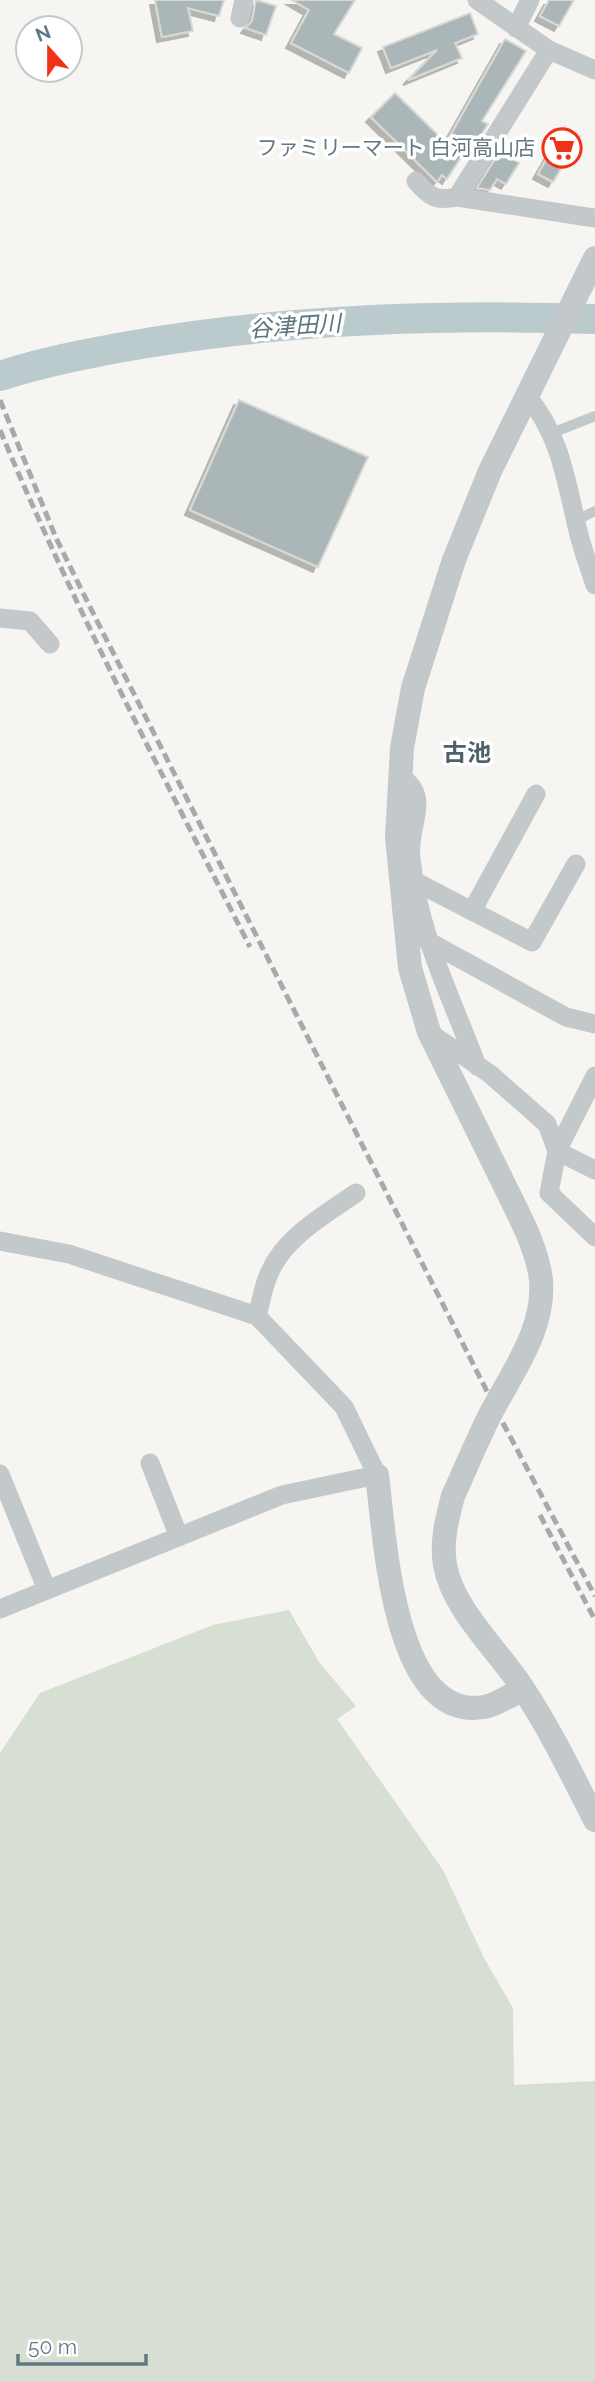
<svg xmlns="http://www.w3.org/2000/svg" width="595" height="2382" font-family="Raleway,'Noto Sans JP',sans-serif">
<defs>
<filter id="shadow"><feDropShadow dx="-5" dy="5" stdDeviation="0" flood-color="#0004"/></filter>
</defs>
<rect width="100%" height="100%" fill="#f6f5f1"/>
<path fill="#d7ded2" d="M289,1610L319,1662L356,1706L337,1719L443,1870L484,1958L513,2008L514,2085L595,2081V2382H0V1753L40,1693L213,1625Z"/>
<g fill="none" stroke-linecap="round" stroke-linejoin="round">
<path stroke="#bbcacd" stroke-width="30" d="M0,376C43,362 85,354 129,346C282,319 440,314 595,319"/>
</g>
<path fill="#abb6b9" stroke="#d7d7d4" stroke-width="2" filter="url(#shadow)" d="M155,0H224L219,16L188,8L193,31L162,37Z
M256,0L276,6L266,35L246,28L252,21Z
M292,0H355L334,34L362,48L349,73L291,43L309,10Z
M549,0H574L559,26L540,16Z
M470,13L478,34L455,43L462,58L408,80L437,50L391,68L383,47Z
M505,39L526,51L482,121L488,124L470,153L465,151L447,179L442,175L437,182L371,117L395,93L446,143Z
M565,127L580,136L553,182L538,174Z
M500,151L519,163L506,184L497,179L490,190L477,188Z
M239,400L368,457L318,567L190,510Z"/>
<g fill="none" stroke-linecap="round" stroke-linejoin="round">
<path stroke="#c3c8ca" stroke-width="10" d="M552,433L595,416
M575,521L595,511"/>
<path stroke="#c3c8ca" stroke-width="19" d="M477,0L549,50L595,70
M240,18L244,0
M516,28L530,0
M549,50L457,197L595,218
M416,181C430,198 437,201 457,197
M527,396C559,434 565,475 576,522C580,543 588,564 595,585
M0,618L30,621L50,644
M400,776C433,798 407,824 411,858C418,933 451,996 477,1066
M416,882L532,942L576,864
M472,911L536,794
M426,940L566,1017L595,1024
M430,1033L490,1074L547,1124L557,1151L595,1170
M595,1076L557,1151L549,1193L595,1237
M0,1241L69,1254L257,1316L344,1407L377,1475L282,1495L0,1609
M257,1316C261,1302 263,1287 269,1274C284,1237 325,1215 356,1193
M150,1463L179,1537
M0,1474L47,1590"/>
<path stroke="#c3c8ca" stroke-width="24" d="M500,1176L429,1032L410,968L397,837L402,748L413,688L454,560L490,471L595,258
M377,1475C385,1534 392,1722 484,1707C497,1705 512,1694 523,1689
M453,1496C447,1519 441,1541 445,1565C453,1610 498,1650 522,1687C550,1729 572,1775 595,1820"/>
<path stroke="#a3abaf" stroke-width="5" stroke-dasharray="10 5" stroke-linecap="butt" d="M0,400L56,538L91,609L504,1425L595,1596
M0,430C74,607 163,776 250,947
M540,1515L595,1620"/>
<path stroke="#c3c8ca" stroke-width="24" d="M453,1496C466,1468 477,1440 491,1413C513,1371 545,1329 541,1280C537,1245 515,1208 500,1176"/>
</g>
<defs>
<g id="supermarket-ring" transform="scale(2.0125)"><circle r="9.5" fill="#fff" stroke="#f13216" stroke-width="1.5"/><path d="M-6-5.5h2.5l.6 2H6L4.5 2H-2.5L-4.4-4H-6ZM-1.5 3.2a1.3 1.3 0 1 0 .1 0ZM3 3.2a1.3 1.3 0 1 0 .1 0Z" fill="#f13216"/></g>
</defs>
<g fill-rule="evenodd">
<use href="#supermarket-ring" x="562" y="148"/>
</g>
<g text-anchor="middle" stroke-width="7" stroke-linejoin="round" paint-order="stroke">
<g font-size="21" fill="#627985" stroke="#fff" text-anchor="end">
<text x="535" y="155">ファミリーマート 白河高山店</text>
</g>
<g font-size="23" font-style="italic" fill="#59767b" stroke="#fff">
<text transform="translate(295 326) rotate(-4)" y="8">谷津田川</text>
</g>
<g font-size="24" font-weight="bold" fill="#51616a" stroke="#fff">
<text x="467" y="761">古池</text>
</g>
</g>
<g transform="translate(49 49) rotate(339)"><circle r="33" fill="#ffffff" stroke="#c0c9ce" stroke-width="2"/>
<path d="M0-5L12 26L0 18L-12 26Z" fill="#f13216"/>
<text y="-10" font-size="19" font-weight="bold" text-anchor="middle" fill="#627985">N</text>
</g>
<path d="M18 2354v10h128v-10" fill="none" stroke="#627985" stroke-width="3.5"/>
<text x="28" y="2354" font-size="21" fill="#627985" stroke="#ffffff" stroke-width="5" paint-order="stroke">50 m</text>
</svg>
